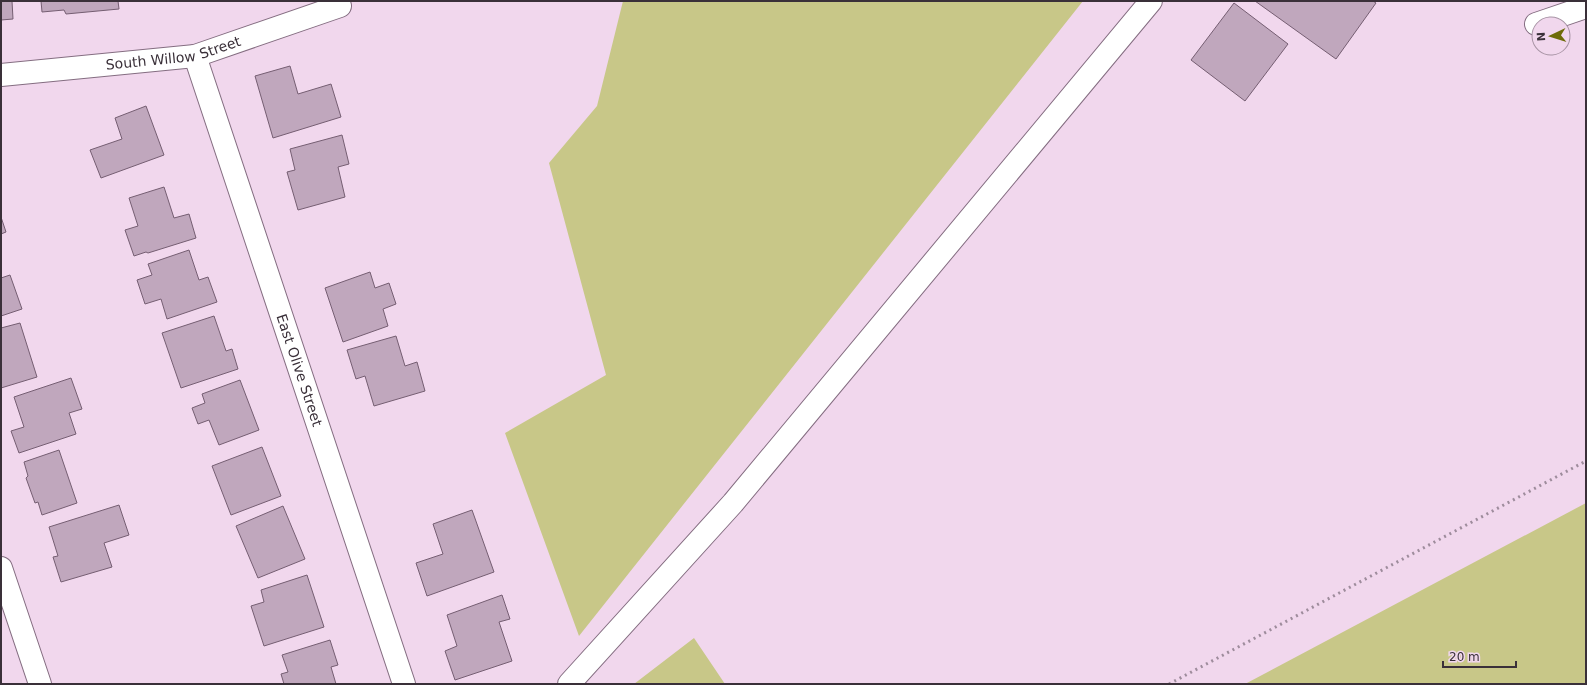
<svg xmlns="http://www.w3.org/2000/svg" width="1587" height="685" font-family="'DejaVu Sans',sans-serif">
<rect width="100%" height="100%" fill="#f1d7ed"/>
<path fill="#c8c788" d="M623,1H1083L579,636L505,433L606,375L549,163L597,106Z
M1586,503V684H1245Z
M694,638L725,684H634Z"/>
<path fill="#c0a7bd" stroke="#755e72" d="M1,1H12L13,19L1,20Z
M41,1H118L119,9L66,14L64,10L42,12Z
M1255,1H1373L1376,3L1336,59Z
M1234,3L1288,44L1245,101L1191,60Z
M290,66L298,94L331,84L341,117L273,138L255,76Z
M146,106L164,155L101,178L90,150L122,139L115,118Z
M342,135L349,164L338,167L345,197L298,210L287,172L295,170L290,149Z
M164,187L174,218L189,214L196,238L148,253L146,252L134,256L125,230L138,226L129,198Z
M1,217L6,232L1,234Z
M189,250L199,280L208,277L217,302L167,319L161,299L145,304L137,280L152,275L148,264Z
M370,272L375,288L389,283L396,304L383,309L388,326L343,342L325,288Z
M10,275L22,309L1,316V278Z
M214,316L226,351L232,349L238,369L181,388L162,333Z
M20,323L37,377L1,388V328Z
M396,336L405,366L417,362L425,391L374,406L365,376L356,379L347,350Z
M71,378L82,409L69,413L76,434L19,453L11,431L24,427L14,397Z
M240,380L259,430L219,445L209,420L198,424L192,408L205,403L202,394Z
M262,447L281,496L231,515L212,466Z
M59,450L77,503L42,515L38,502L35,503L26,478L28,476L24,462Z
M119,505L129,535L104,543L112,567L61,582L53,557L58,556L49,527Z
M283,506L305,559L258,578L236,526Z
M472,510L494,572L427,596L416,563L443,554L433,524Z
M307,575L324,627L264,646L251,606L264,602L261,590Z
M502,595L510,619L499,622L512,661L455,680L445,651L457,646L447,615Z
M330,640L338,665L331,667L336,684H284L281,674L288,672L282,655Z"/>
<g fill="none" stroke-linecap="round" stroke-linejoin="round">
<g stroke="#846d81" stroke-width="24">
<g id="minor">
<path d="M1536,24L1586,7"/>
<path id="s1" d="M195,56L404,684"/>
<path id="s2" d="M1,75L195,56L340,6"/>
<path d="M1,568L40,684"/>
<path d="M569,684L733,503L1151,1"/>
</g>
</g>
<use href="#minor" stroke="#fff" stroke-width="22"/>
<path stroke="#9e8c9c" stroke-width="3" stroke-dasharray="2 4" stroke-linecap="butt" d="M1169,684L1586,461"/>
</g>
<g text-anchor="middle" stroke-width="3" stroke-linejoin="round" paint-order="stroke">
<g font-size="14" fill="#3a3039" stroke="#f1d7ed">
<text dy="5" stroke="none"><textPath href="#s2" startOffset="174">South Willow Street</textPath></text>
<text dy="5" stroke="none"><textPath href="#s1" startOffset="331">East Olive Street</textPath></text>
</g>
</g>
<rect width="1587" height="685" fill="none" stroke="#3a3039" stroke-width="4"/>
<g transform="translate(1551 36) rotate(266)"><circle r="19" fill="#f1d7ed" stroke="#a894a5"/>
<path d="M0-3L7 15L0 10L-7 15Z" fill="#6e6b08"/>
<text y="-6" font-size="11" font-weight="bold" text-anchor="middle" fill="#3a3039">N</text>
</g>
<path d="M1443 661v6h73v-6" fill="none" stroke="#3a3039" stroke-width="2"/>
<text x="1449" y="661" font-size="12" fill="#3a3039" stroke="#f1d7ed" stroke-width="3" paint-order="stroke">20 m</text>
</svg>
